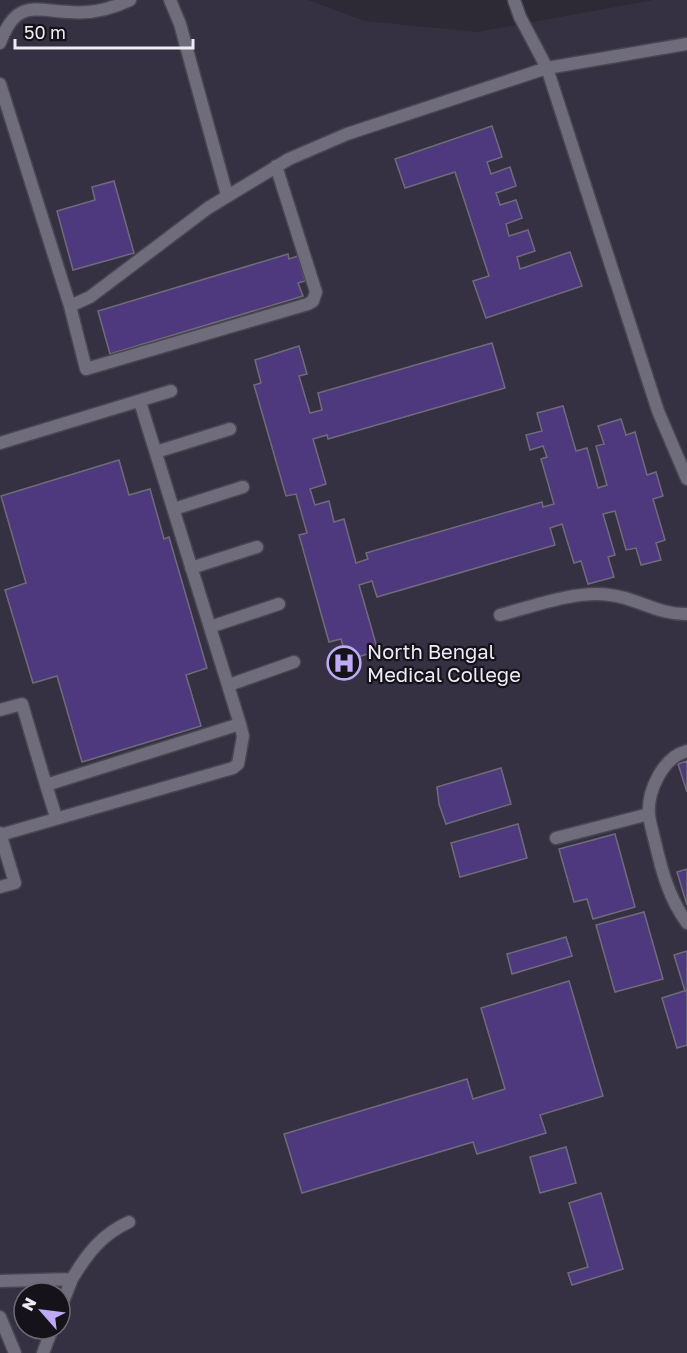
<svg xmlns="http://www.w3.org/2000/svg" width="687" height="1353" font-family="'Golos Text',sans-serif">
<rect width="100%" height="100%" fill="#2d2a36"/>
<path fill="#353143" fill-rule="evenodd" d="M0,0H308L365,21L477,32L654,0H687V1353H0ZM24,1293H60V1329H24Z"/>
<path fill="#4e387e" stroke="#6f6c7a" stroke-width="1.5" d="M492,126L502,157L487,162L491,174L510,167L516,186L496,193L500,205L516,200L522,218L506,224L509,236L528,230L535,251L517,257L520,269L570,252L582,286L486,318L473,281L489,276L455,172L405,188L395,159Z
M114,181L134,253L73,270L57,211L95,200L92,187Z
M288,254L289,259L298,256L305,281L298,283L303,296L110,354L98,311Z
M492,343L505,388L328,439L327,435L313,439L326,484L310,489L315,505L329,501L334,522L344,519L356,563L368,559L366,553L542,502L543,507L554,504L541,459L547,457L543,446L530,450L526,435L542,431L537,413L563,406L576,451L587,448L598,488L607,485L596,446L604,444L598,426L621,419L626,435L635,432L647,475L656,472L663,496L653,499L665,540L656,543L661,560L641,565L636,548L626,550L615,511L603,514L615,555L608,557L614,577L588,584L581,561L574,563L562,524L550,528L555,545L377,597L372,581L359,585L378,651L347,660L341,639L329,642L299,535L307,533L296,494L286,496L254,385L261,383L255,360L299,346L307,374L299,376L310,413L322,410L318,393Z
M119,460L129,495L150,489L164,539L169,537L207,668L186,675L201,726L82,762L57,676L33,683L5,590L26,583L1,496Z
M687,761V792L678,764Z
M501,768L511,804L446,824L439,804L437,787Z
M518,824L527,858L460,877L451,843Z
M615,834L635,907L593,919L587,899L574,902L559,849Z
M687,869V905L677,872Z
M644,912L663,979L615,992L596,925Z
M566,937L572,956L512,974L507,954Z
M687,951V990L685,991L674,955Z
M569,981L603,1096L540,1115L546,1133L477,1154L473,1142L302,1193L284,1134L467,1079L473,1099L505,1089L481,1008Z
M687,990V1045L677,1048L662,998Z
M566,1147L576,1183L540,1193L530,1157Z
M601,1193L623,1269L572,1285L568,1273L588,1267L569,1203Z"/>
<g fill="none" stroke-linecap="round" stroke-linejoin="round">
<g stroke="#494651" stroke-width="15">
<path id="lane" d="M170,0L180,24L227,195
M514,0L520,17L547,68L687,44
M0,43C16,0 32,10 70,12C91,14 111,9 130,0
M0,84L70,306L86,369L308,304L313,301L316,292L276,166
M70,306L90,297L208,208L289,159L347,134L547,68L658,411L687,479
M0,443L171,391
M156,452L230,429
M174,509L243,487
M191,568L257,547
M500,615C533,606 577,590 610,595C637,598 659,615 687,614
M210,627L279,604
M229,685L294,662
M0,710L22,704L46,785
M687,751C663,757 647,791 649,815C650,824 653,833 655,842C662,872 669,898 687,923
M56,817L46,785L240,724
M0,833L15,883L0,887
M0,835L233,768L238,764L243,736L240,724L140,402
M556,838L649,814
M72,1279C87,1254 102,1234 129,1222
M0,1281L72,1279L60,1309
M0,1317L15,1353
M43,1353L52,1329"/>
</g>
<use href="#lane" stroke="#6f6c7b" stroke-width="12"/>
</g>
<defs>
<g id="hospital-ring" transform="scale(1.725)"><circle r="9.5" fill="#151319" stroke="#bda9f5" stroke-width="1.5"/><path d="M-5-5h3v3.5h4V-5h3V5h-3V1.5h-4V5h-3Z" fill="#bda9f5"/></g>
</defs>
<g fill-rule="evenodd">
<use href="#hospital-ring" x="344" y="663"/>
</g>
<g text-anchor="middle" stroke-width="4.5" stroke-linejoin="round" paint-order="stroke">
<g font-size="20" fill="#edecf4" stroke="#151319" text-anchor="start">
<text x="367" y="659">North Bengal<tspan x="367" dy="23">Medical College</tspan></text>
</g>
</g>
<g transform="translate(42 1311) rotate(298)"><circle r="28" fill="#151319" stroke="#6b6a71" stroke-width="1.5"/>
<path d="M0-4.5L10 22L0 15L-10 22Z" fill="#bda9f5"/>
<text y="-9" font-size="16" font-weight="bold" text-anchor="middle" fill="#edecf4">N</text>
</g>
<path d="M15 39v9h178v-9" fill="none" stroke="#edecf4" stroke-width="3"/>
<text x="24" y="39" font-size="18" fill="#edecf4" stroke="#151319" stroke-width="4.5" paint-order="stroke">50 m</text>
</svg>
